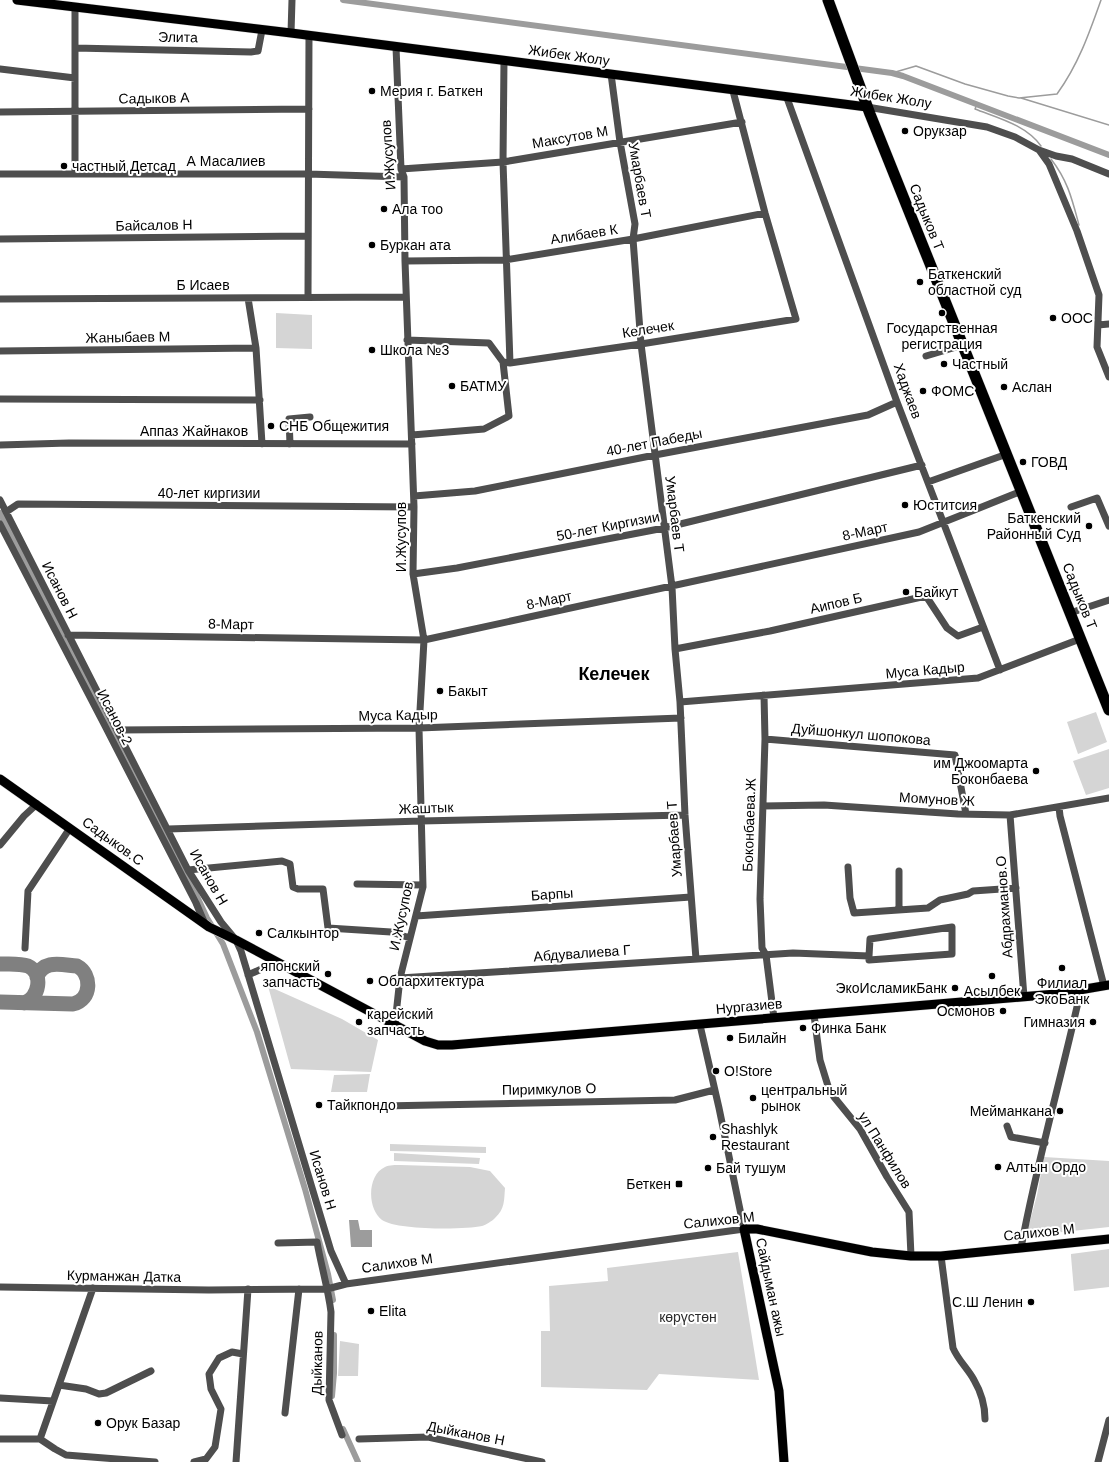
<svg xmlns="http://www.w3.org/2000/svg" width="1109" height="1462" font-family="Arial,sans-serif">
<rect width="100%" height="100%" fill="#fff"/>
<path fill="#d5d5d5" d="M276,313L312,315V349L276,348Z
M1096,712L1107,742L1078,754L1067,722Z
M1109,749V788L1086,795L1073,761Z
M268,986L342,1019L378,1040L371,1072L291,1069Z
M370,1074L367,1092H331L334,1075Z
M390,1144L486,1147V1153L390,1151Z
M394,1153L480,1158L479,1164L394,1161Z
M1044,1157L1109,1161V1227L1026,1236L1037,1195Z
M400,1165L470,1167L490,1171L505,1188C504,1200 505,1209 495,1218C492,1221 486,1225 482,1226C464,1230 396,1230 382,1220C367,1209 367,1175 385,1167C389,1165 396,1165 400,1165Z
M1109,1249V1287L1074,1291L1071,1256V1254Z
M738,1252L759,1380L659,1374L647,1390L541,1387V1331H550L549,1286L608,1281L607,1268Z
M340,1341L359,1344L358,1376H338Z"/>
<path fill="#9c9c9c" d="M349,1220H358L360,1230H372V1247H351Z"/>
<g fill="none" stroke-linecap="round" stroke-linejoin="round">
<path stroke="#9c9c9c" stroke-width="1.5" d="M892,73L916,66L965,84L1008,96L1019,98L1057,94C1078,65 1089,34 1101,0
M1021,98L1109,125
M977,104L975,109C998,118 1026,125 1041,146
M1051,159C1068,181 1072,199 1079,225"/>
<path stroke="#9c9c9c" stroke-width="6" d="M343,0L892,73L903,76L1109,155
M0,513L189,879L207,918L223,944L257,1032L305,1189L328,1274L333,1300
M332,1396L334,1373V1335
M343,1429L358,1462"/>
<path stroke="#808080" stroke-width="15" d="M0,964C8,964 20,963 28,966C44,973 39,999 24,1003
M0,1002L73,1004C92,1000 92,974 77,966C62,965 43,959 37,977"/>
<g stroke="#dbdbdb" stroke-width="10">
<path id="major" d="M17,0L291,33L867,107
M0,779L209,927L236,940L425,1041L438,1045H452L1056,994L1109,985
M784,1462L779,1391L744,1229H757L872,1252L911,1256H941L1109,1239"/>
</g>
<g stroke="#dbdbdb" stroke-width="12">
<path id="highway" d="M828,0L870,114L1109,710"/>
</g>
<path stroke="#4e4e4e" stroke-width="7" d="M75,7V173
M291,33L292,0
M75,48L251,52L258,51L262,30
M504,60L503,162L510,363
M0,69L75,78
M611,74L620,142L635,224L633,239L641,344L672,587L675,649L680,702L685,815L696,959
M787,98L897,402L1000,670
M867,107L987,127L1015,137L1039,150L1056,156L1072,159L1109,174
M0,112L309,109
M1039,150L1049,164L1077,231L1099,295L1097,347L1109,377
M401,169L503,162L742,122
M0,174H308L404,177
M0,239L308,236
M405,261L505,260L633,239L765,213
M308,297L309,35
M248,298L256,348L262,444
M0,299L406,297
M1098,325L1109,324
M407,340L489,343L503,362L509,416L484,429L412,435
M0,351L256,348
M926,356L963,345
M503,362L510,363L641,344L796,319L765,213L733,91
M0,399L260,400
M290,444L289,419L310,417
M0,445L69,443L412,444
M928,482L1007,454
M414,496L475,491L655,455L868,415L897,402
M0,500L188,870L221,922L236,940L241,951L331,1251L346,1284
M1071,507L1097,498L1109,526
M6,512L18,504L414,507
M0,524L105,726L196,903L205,924
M413,574L457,568L664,528L922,465
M1070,613L1109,600
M68,635L424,640L919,532L1022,491
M675,649L770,631L926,596L947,628L958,636L983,627
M764,695L765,739L760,899L762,948L766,955L774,1018
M680,702L978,678L1080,639
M117,730L419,728L681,718
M765,739L955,755L966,814
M763,806L824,805L958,814L1010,815L1109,798
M1059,807L1060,816L1104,986
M1010,815L1024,997
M168,829L421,821L685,815
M0,845L24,816L37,804
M848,867L850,898L854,913L928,908L940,900L968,894L973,891L1016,888
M188,870L282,861L290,864L293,887L298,889H323L328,928L391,932L410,938
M899,871V910
M357,884L423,885
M416,916L691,897
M25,948L28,891L70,828
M248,975L277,962
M400,978L793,953L869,956L870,939L952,927V954L869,960V956
M814,1015L820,1060L828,1086L834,1097L860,1129L887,1177L909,1212L911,1256
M395,1024L400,978L423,887L419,728L424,640L413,574L414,507L405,261L404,177L401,169L396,47
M382,1106L675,1100L714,1090
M1007,1126L1011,1137L1045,1143
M278,1243L317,1242C321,1265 328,1288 331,1312L329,1400L342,1435
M1021,1248C1037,1161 1062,1076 1081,989
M941,1256L953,1348C958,1360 968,1369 974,1380C981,1392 985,1405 985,1419
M0,1287L209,1290L327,1289L346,1284L744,1229L719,1108L700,1025
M59,1385L86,1389L99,1394L106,1393L151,1371
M0,1398L53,1401
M285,1413L299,1289
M0,1439H40
M40,1439L93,1288
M40,1439L55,1449L66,1455L155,1462
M359,1439L428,1437L542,1462
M194,1462L206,1459L215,1447L221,1409L211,1389L209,1374L219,1358L232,1352L243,1354
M236,1462L248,1289
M1098,1462L1109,1420"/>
<use href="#major" stroke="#000" stroke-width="9"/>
<use href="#highway" stroke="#000" stroke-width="11"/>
</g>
<g fill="#000" stroke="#fff" stroke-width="1.5">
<circle cx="372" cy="91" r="4"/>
<circle cx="905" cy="131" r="4"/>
<circle cx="64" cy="166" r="4"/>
<circle cx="384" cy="209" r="4"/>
<circle cx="372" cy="245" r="4"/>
<circle cx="920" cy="282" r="4"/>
<circle cx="942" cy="313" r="4"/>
<circle cx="1053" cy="318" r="4"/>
<circle cx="372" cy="350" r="4"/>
<circle cx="944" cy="364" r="4"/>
<circle cx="452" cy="386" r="4"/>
<circle cx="1004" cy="387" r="4"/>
<circle cx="923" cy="391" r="4"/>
<circle cx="271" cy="426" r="4"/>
<circle cx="1023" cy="462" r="4"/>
<circle cx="905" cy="505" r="4"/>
<circle cx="1089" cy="526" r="4"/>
<circle cx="906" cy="592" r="4"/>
<circle cx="440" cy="691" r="4"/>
<circle cx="1036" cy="771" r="4"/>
<circle cx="259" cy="933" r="4"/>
<circle cx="1062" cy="968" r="4"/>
<circle cx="328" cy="974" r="4"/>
<circle cx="992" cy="976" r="4"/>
<circle cx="370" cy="981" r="4"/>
<circle cx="955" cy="988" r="4"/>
<circle cx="1003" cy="1011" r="4"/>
<circle cx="359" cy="1022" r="4"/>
<circle cx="1093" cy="1022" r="4"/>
<circle cx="803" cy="1028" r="4"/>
<circle cx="730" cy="1038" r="4"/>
<circle cx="716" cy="1071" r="4"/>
<circle cx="753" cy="1098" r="4"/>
<circle cx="319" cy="1105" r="4"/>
<circle cx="1060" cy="1111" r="4"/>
<circle cx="713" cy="1137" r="4"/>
<circle cx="998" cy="1167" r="4"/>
<circle cx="708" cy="1168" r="4"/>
<rect x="675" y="1180" width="8" height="8" rx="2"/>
<circle cx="1031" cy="1302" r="4"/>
<circle cx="371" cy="1311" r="4"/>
<circle cx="98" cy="1423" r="4"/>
</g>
<g text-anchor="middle" stroke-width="4" stroke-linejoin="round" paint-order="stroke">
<g font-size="14" fill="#000" stroke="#fff">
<text transform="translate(178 37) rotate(1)" y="5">Элита</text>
<text transform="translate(569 55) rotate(8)" y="5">Жибек Жолу</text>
<text transform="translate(891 97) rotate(9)" y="5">Жибек Жолу</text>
<text transform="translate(154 98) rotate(-1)" y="5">Садыков А</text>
<text transform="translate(570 137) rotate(-10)" y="5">Максутов М</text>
<text transform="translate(388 155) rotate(-94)" y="5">И.Жусупов</text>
<text x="226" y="166">А Масалиев</text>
<text transform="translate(640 180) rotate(80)" y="5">Умарбаев Т</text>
<text transform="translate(927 217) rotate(68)" y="5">Садыков Т</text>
<text transform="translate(154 225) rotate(-1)" y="5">Байсалов Н</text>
<text transform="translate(584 234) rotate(-9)" y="5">Алибаев К</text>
<text x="203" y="290">Б Исаев</text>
<text transform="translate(648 329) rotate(-9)" y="5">Келечек</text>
<text transform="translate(128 337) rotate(-1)" y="5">Жаныбаев М</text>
<text transform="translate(908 391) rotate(70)" y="5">Хаджаев</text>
<text x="194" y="436">Аппаз Жайнаков</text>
<text transform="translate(654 442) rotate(-11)" y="5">40-лет Пабеды</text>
<text x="209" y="498">40-лет киргизии</text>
<text transform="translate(675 514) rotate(83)" y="5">Умарбаев Т</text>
<text transform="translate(608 526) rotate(-11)" y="5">50-лет Киргизии</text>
<text transform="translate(865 531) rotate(-12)" y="5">8-Март</text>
<text transform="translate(401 537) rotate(-90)" y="5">И.Жусупов</text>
<text transform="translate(60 590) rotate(63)" y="5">Исанов Н</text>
<text transform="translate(1080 596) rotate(68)" y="5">Садыков Т</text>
<text transform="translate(549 600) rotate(-12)" y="5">8-Март</text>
<text transform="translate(836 603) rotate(-13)" y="5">Аипов Б</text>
<text transform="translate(231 624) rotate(1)" y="5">8-Март</text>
<text transform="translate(925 670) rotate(-5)" y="5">Муса Кадыр</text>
<text transform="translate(398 715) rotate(-1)" y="5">Муса Кадыр</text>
<text transform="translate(115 717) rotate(63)" y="5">Исанов-2</text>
<text transform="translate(861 734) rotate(5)" y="5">Дуйшонкул шопокова</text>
<text transform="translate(937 799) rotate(3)" y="5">Момунов Ж</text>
<text transform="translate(426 808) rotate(-2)" y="5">Жаштык</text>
<text transform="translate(749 825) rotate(-88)" y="5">Боконбаева.Ж</text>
<text transform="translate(674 839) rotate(-94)" y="5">Умарбаев Т</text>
<text transform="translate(113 841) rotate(36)" y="5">Садыков.С</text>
<text transform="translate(209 877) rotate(60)" y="5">Исанов Н</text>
<text transform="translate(552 894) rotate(-4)" y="5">Барпы</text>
<text transform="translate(1004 907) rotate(-94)" y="5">Абдрахманов.О</text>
<text transform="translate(401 916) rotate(-78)" y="5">И.Жусупов</text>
<text transform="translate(582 953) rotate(-4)" y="5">Абдувалиева Г</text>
<text transform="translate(749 1006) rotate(-5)" y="5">Нургазиев</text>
<text transform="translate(549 1089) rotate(-1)" y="5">Пиримкулов О</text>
<text transform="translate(885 1150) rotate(58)" y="5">ул Панфилов</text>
<text transform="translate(323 1180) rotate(73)" y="5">Исанов Н</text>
<text transform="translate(719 1220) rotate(-6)" y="5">Салихов М</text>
<text transform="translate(1039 1232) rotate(-6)" y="5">Салихов М</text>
<text transform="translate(397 1263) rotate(-8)" y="5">Салихов М</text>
<text transform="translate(124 1276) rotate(1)" y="5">Курманжан Датка</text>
<text transform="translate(771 1287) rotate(78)" y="5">Сайдыман ажы</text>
<text transform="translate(317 1363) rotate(-89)" y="5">Дыйканов</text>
<text transform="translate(466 1433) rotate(11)" y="5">Дыйканов Н</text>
</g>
<g font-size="14" fill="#000" stroke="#fff" text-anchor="start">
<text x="380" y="96">Мерия г. Бaткен</text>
<text x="913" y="136">Орукзар</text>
<text x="72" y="171">частный Детсад</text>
<text x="392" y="214">Ала тоо</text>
<text x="380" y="250">Буркан ата</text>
<text x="928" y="279">Баткенский<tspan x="928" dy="16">областной суд</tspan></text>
<text x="1061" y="323">ООС</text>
<text x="942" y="333" text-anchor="middle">Государственная<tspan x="942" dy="16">регистрация</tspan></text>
<text x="380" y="355">Школа №3</text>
<text x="952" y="369">Частный</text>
<text x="460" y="391">БАТМУ</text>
<text x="1012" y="392">Аслан</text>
<text x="931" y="396">ФОМС</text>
<text x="279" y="431">СНБ Общежития</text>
<text x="1031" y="467">ГОВД</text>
<text x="913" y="510">Юститсия</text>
<text x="1081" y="523" text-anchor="end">Баткенский<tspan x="1081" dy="16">Районный Суд</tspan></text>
<text x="914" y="597">Байкут</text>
<text x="448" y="696">Бакыт</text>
<text x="1028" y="768" text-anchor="end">им Джоомарта<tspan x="1028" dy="16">Боконбаева</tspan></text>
<text x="267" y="938">Салкынтор</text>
<text x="320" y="971" text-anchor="end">японский<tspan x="320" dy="16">запчасть</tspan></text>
<text x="378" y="986">Облархитектура</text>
<text x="1062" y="988" text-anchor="middle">Филиал<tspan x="1062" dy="16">ЭкоБанк</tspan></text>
<text x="947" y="993" text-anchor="end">ЭкоИсламикБанк</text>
<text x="992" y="996" text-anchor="middle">Асылбек</text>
<text x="995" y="1016" text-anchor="end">Осмонов</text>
<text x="367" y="1019">карейский<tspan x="367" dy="16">запчасть</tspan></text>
<text x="1085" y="1027" text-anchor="end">Гимназия</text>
<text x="811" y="1033">Финка Банк</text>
<text x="738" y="1043">Билайн</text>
<text x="724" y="1076">O!Store</text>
<text x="761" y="1095">центральный<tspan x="761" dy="16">рынок</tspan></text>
<text x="327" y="1110">Тайкпондо</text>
<text x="1052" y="1116" text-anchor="end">Мейманкана</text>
<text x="721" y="1134">Shashlyk<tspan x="721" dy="16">Restaurant</tspan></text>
<text x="1006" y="1172">Алтын Ордо</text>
<text x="716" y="1173">Бай тушум</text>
<text x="671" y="1189" text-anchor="end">Беткен</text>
<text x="1023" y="1307" text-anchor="end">С.Ш Ленин</text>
<text x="379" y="1316">Elita</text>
<text x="106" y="1428">Орук Базар</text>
</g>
<g font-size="14" fill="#2c2c2c" stroke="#fff">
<text x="688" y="1322">көрүстөн</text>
</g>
<g font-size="18" font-weight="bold" fill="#000" stroke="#fff">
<text x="614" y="680">Келечек</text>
</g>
</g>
</svg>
